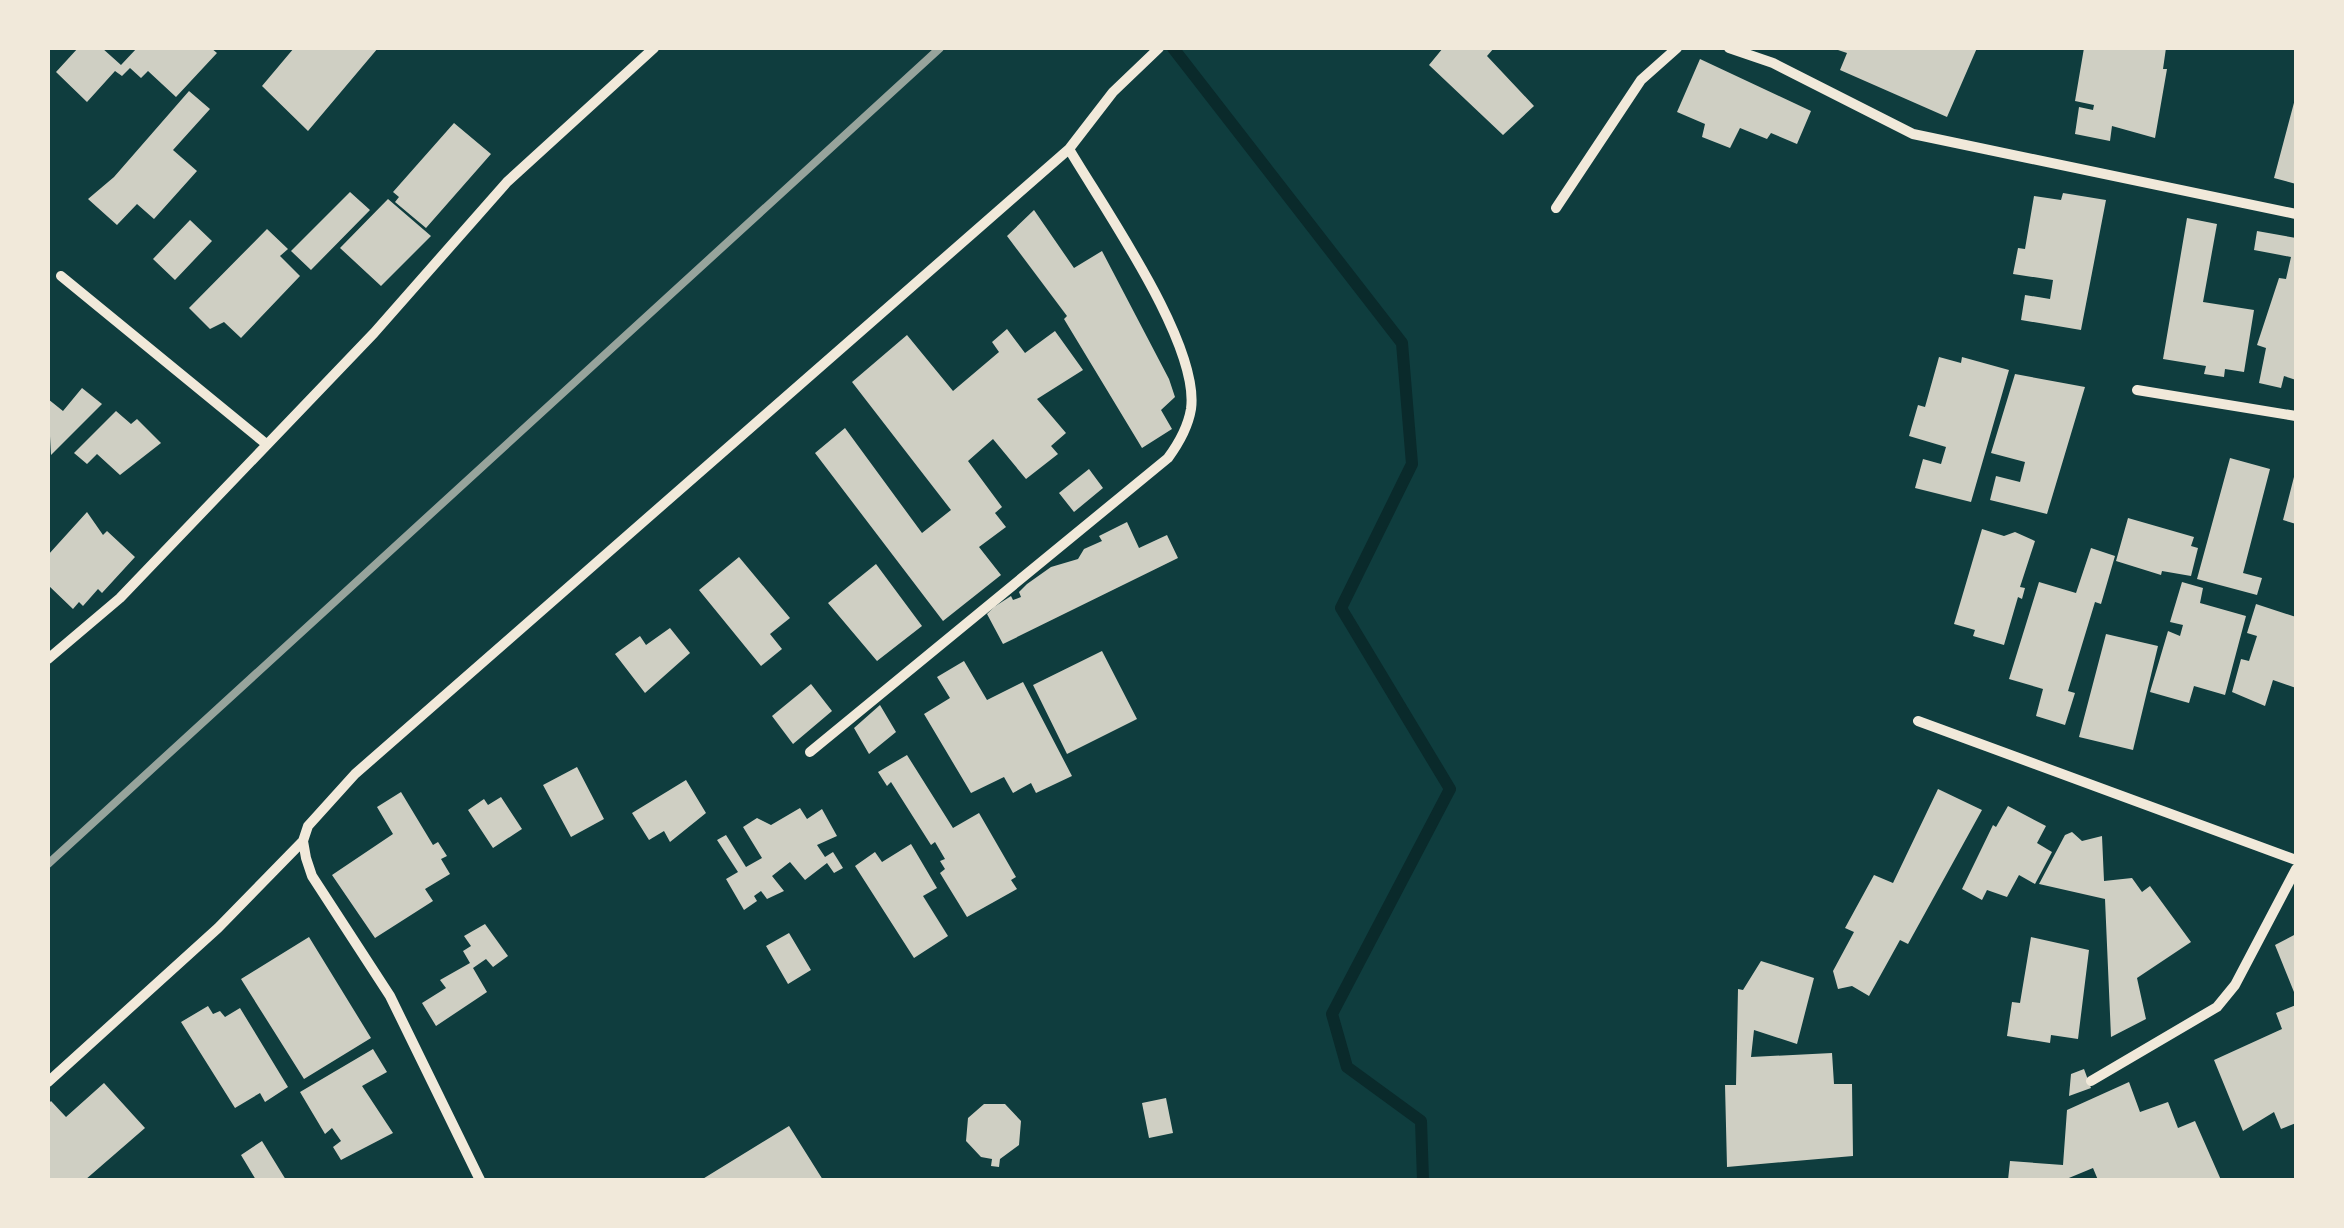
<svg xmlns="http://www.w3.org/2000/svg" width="2344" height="1228" font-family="Inter,sans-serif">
<rect width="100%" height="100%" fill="#0f3d3e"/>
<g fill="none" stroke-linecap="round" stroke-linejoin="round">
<path stroke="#0a2a2b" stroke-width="12" d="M1173,48L1402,343L1412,464L1341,608L1450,789L1332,1014L1347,1067L1421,1121L1423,1180"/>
</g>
<path fill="#cfcfc3" d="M78,48H102L121,65L137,48H211L217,53L176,97L148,71L141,78L130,68L122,76L115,71L87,102L56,72Z
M294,48H378L308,131L262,86Z
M1443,48H1494L1487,56L1534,106L1503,135L1429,65Z
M1832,48H1977L1947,117L1840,70L1847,53Z
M2084,48H2166L2163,69H2167L2155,138L2112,126L2110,141L2075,134L2079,107L2093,110L2094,105L2075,101Z
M1700,59L1811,111L1797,144L1771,133L1767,139L1740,128L1730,148L1702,137L1705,124L1677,112Z
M189,91L210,109L173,150L197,171L154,219L137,204L117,225L88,199L114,177Z
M2295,99H2296V184L2274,178Z
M454,123L491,154L426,228L395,202L399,197L393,192Z
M350,192L370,210L311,270L291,251Z
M2063,193L2106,200L2081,330L2021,320L2025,295L2050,299L2053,280L2013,274L2018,248L2025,249L2034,196L2061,200Z
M388,199L431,236L381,286L340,248Z
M1034,210L1074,268L1102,251L1169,379L1175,397L1161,410L1172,429L1142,448L1064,319L1067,316L1007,236Z
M2187,218L2217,224L2203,302L2254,310L2244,372L2225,369L2224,377L2204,374L2206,366L2163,359Z
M190,220L212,241L175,280L153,259Z
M267,229L288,249L280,256L300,276L241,338L224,322L210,329L189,308Z
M2257,231L2296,238V380L2284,376L2281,388L2259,383L2266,348L2257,345L2279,278L2286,279L2291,257L2254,250Z
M1007,329L1025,353L1055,331L1083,370L1037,399L1066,433L1051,446L1058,454L1026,479L993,439L968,461L1002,507L995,513L1006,527L979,547L1001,575L943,621L815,453L845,428L922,533L951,510L852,382L907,335L953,391L999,352L992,342Z
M1939,357L1961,363L1962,357L2009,370L1971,502L1915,488L1923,459L1941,464L1946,447L1909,436L1918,405L1925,407Z
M2015,374L2085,387L2047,514L1990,500L1996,476L2020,482L2025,462L1991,453Z
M82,388L102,404L51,455L48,399L63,411Z
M116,411L131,424L137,419L161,443L120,475L97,454L87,464L74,453Z
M2230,458L2270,469L2243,573L2262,578L2257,595L2197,579Z
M1089,469L1103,488L1074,512L1059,493Z
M2295,473H2296V524L2283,520Z
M87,512L103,535L107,531L135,557L102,593L98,589L83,606L79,602L73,609L48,585V555Z
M2128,518L2194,537L2191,546L2198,548L2191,576L2162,571L2161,575L2116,561Z
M1127,522L1139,548L1167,535L1178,558L1003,644L987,614L994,607L1011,596L1013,600L1021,597L1019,592L1027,584L1051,567L1078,559L1084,549L1102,541L1099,536Z
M1982,529L2004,536L2015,532L2035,541L2020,587L2025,588L2022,599L2018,597L2004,645L1973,636L1975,630L1954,624Z
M2091,548L2115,556L2101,604L2095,602L2068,691L2075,693L2065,725L2036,716L2043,689L2009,679L2039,582L2076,593Z
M739,557L790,618L770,634L782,649L761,666L699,590Z
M876,564L922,626L877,661L828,603Z
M2182,582L2203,588L2200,603L2246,616L2225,695L2194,686L2189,703L2150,692L2168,631L2180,636L2183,625L2170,622Z
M2256,604L2296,617V688L2273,680L2265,706L2232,692L2241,659L2249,661L2257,636L2247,633Z
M670,628L690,653L645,693L615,654L640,636L646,645Z
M2106,634L2158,646L2133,750L2079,737Z
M1102,651L1137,719L1067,754L1033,685Z
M964,661L987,700L1023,682L1072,776L1036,793L1031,783L1013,793L1004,777L971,793L924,714L950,698L937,677Z
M811,684L832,711L793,744L772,716Z
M880,705L896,732L869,754L854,728Z
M907,755L953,828L979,813L1016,877L1011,880L1017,889L967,917L940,873L945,869L940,861L945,859L935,842L931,845L891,782L887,786L878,772Z
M577,767L604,819L571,837L543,785Z
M686,780L706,813L670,842L664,831L649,840L632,813Z
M1938,789L1982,810L1908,944L1900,940L1869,996L1852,986L1838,989L1833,971L1854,932L1845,928L1874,875L1893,883Z
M401,792L433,845L438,842L447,856L441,859L450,874L425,889L433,901L375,938L332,875L393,834L377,807Z
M501,797L522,829L493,848L468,810L484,799L488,805Z
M2008,806L2046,826L2037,843L2052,852L2035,884L2019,875L2007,897L1987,890L1982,900L1962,889L1993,825L1996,827Z
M800,808L807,819L822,809L837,836L817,845L825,857L833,852L843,868L834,873L827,863L805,880L790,862L772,876L784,891L767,899L761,891L754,896L757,901L744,910L726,879L738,872L717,840L726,835L746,867L762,858L743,827L757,818L771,825Z
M2072,832L2082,841L2102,836L2104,881L2132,878L2142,892L2150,886L2191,942L2137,978L2146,1019L2111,1037L2105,899L2039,884L2065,835Z
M911,844L937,888L923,896L948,936L914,958L855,866L875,852L882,862Z
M485,924L508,956L493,967L486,959L473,968L487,992L436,1026L422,1003L446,988L440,980L470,963L463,951L471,946L464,936Z
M789,933L811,970L788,984L766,946Z
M2296,934V997L2275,945Z
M309,937L371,1038L304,1079L241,979Z
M2031,937L2089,950L2078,1039L2051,1035L2050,1043L2007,1036L2012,1002L2020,1003Z
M1761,961L1814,978L1797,1044L1754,1030L1751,1057L1832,1053L1834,1084H1852L1853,1156L1727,1167L1725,1085H1736L1738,989L1743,990Z
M2296,1005V1123L2281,1129L2274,1112L2243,1131L2214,1060L2282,1029L2276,1013Z
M208,1006L213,1014L220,1011L225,1017L240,1008L288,1087L265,1102L260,1093L235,1108L181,1022Z
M373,1049L387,1072L362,1086L393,1133L341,1160L333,1147L341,1141L332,1128L325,1134L300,1092Z
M2084,1069L2091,1088L2069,1096L2071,1074Z
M2129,1082L2140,1112L2168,1102L2178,1128L2195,1121L2221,1180H2098L2093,1168L2064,1180H2008L2010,1161L2063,1165L2067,1110Z
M104,1083L145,1128L85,1180H50L48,1104L51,1101L66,1117Z
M1166,1098L1173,1133L1149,1138L1142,1103Z
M984,1104H1005L1021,1121L1019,1145L1000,1159L999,1167L991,1166L992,1159L981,1157L966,1141L968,1118Z
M789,1126L823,1180H701Z
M262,1141L286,1180H256L241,1155Z"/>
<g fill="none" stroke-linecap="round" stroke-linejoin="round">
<path stroke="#f1e9da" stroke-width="10" d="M1729,48L1773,63L1913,134L2296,214
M1556,208L1641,80L1677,48
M61,276L265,443
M2137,390L2296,416
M48,659L120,598L374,333L507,182L654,48
M1918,721L2296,860
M810,752L1168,458C1179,443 1188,427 1191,409C1200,344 1103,207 1069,149
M2091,1081L2217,1007L2235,985L2296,869
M48,1082L218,928L303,841
M480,1180L390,996L312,876L306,858L303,841L308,826L355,774L1069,149L1113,92L1159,48"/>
<path stroke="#97a49c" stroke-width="8" d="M48,864L940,48"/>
</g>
<rect width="2344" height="1228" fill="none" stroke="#f1e9da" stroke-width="100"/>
</svg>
